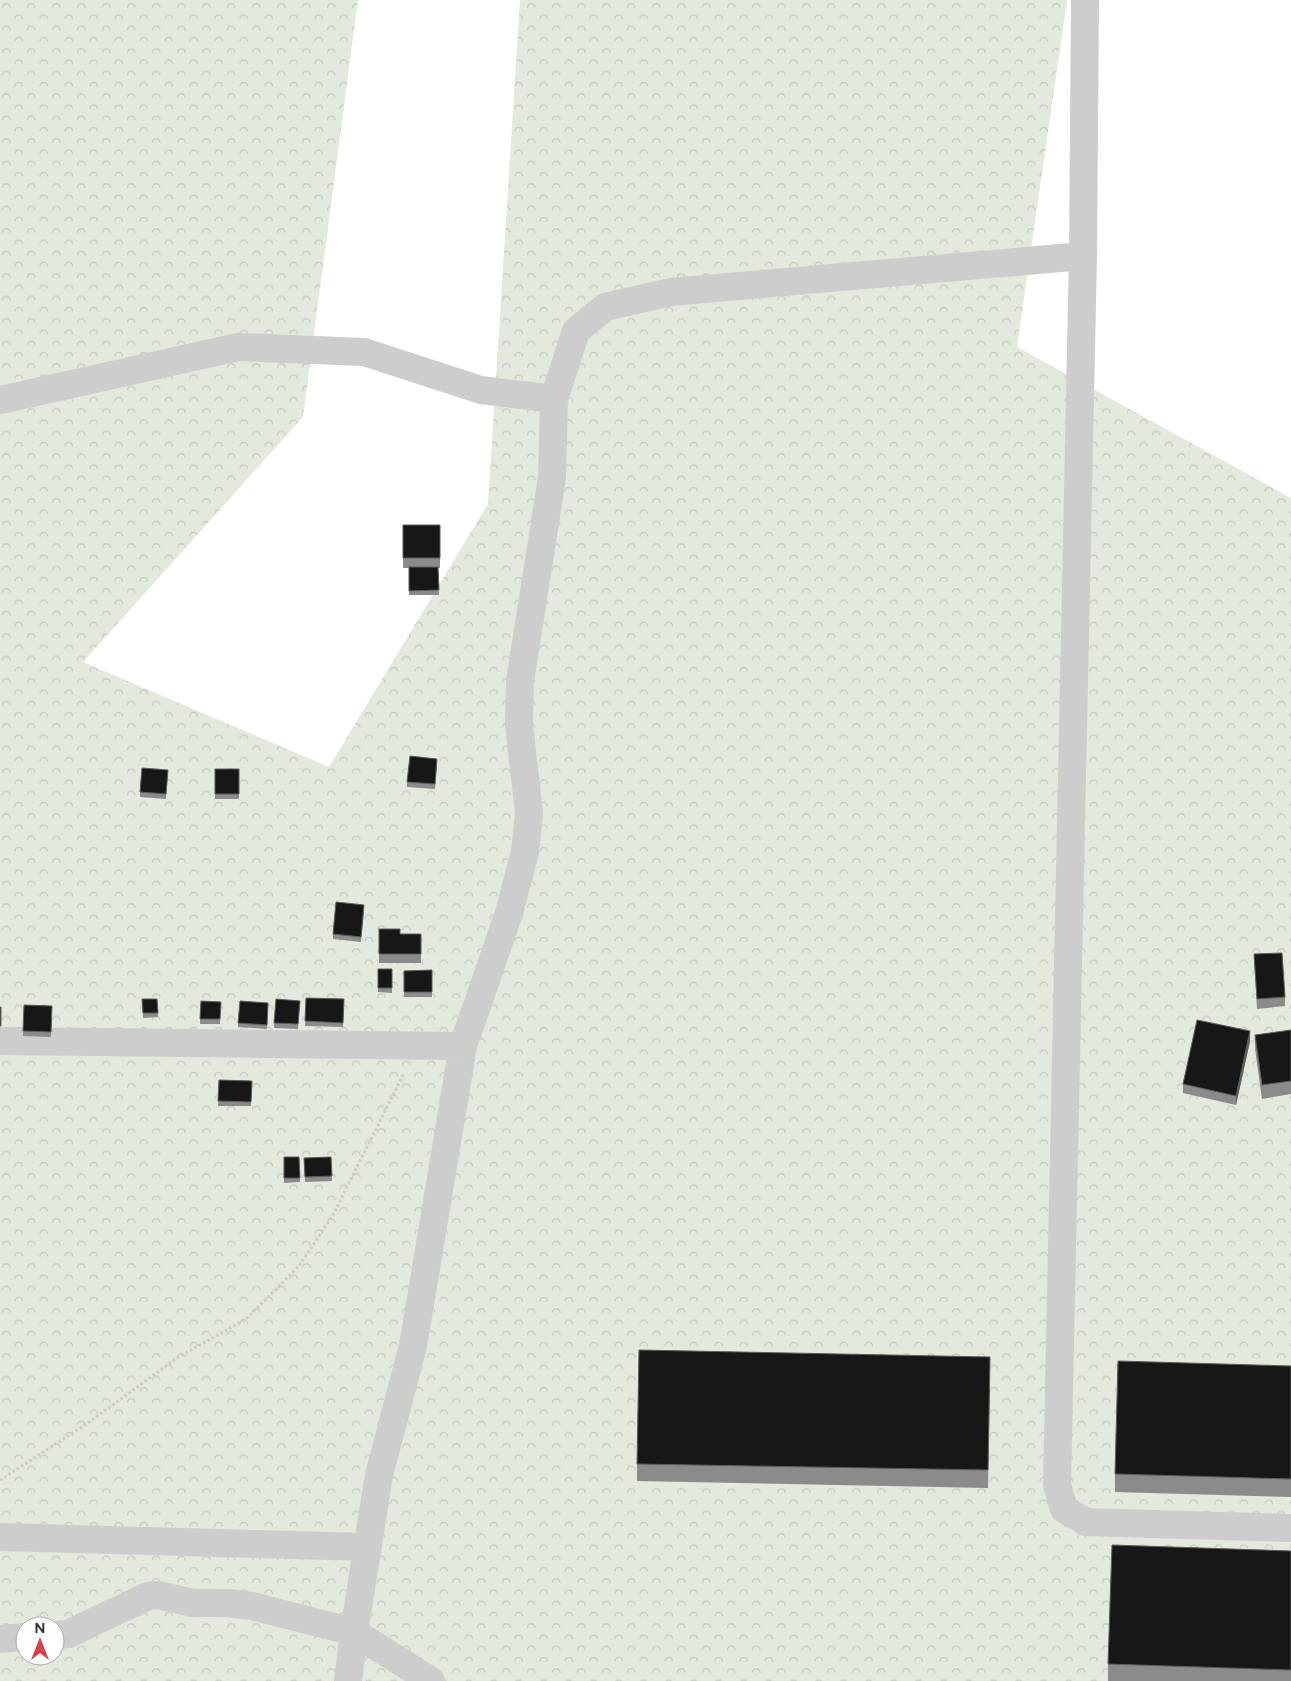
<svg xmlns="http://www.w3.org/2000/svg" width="1291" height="1681" font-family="Figtree,sans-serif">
<defs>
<pattern id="forest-crowns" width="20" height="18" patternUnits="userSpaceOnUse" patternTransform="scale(1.25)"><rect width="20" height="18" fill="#e3e9dd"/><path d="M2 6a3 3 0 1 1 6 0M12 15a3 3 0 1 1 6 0" fill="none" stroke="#c3c8be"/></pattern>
</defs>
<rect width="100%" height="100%" fill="#fff"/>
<path fill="url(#forest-crowns)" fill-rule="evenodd" d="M0,0H358L303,417L83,662L329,767L488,504L520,0H1067L1017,347L1291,498V1681H0ZM25,1626H55V1656H25Z"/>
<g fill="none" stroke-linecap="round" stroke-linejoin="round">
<path stroke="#cacaca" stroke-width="3" stroke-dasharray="2.5 2.5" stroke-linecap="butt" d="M0,1480L85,1425L177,1358L246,1319L299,1266L333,1215L404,1073"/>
<path stroke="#cdcdcd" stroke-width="28" d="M1085,0L1083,256L1057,1485L1064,1509L1086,1522L1291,1528
M0,400L238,347L364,352L481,390L554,399
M0,1041L463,1046
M0,1537L368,1547
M55,1635L68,1634L148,1596L158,1595L193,1603H228L252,1606L354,1632L431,1681
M0,1639L25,1637
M348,1681L354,1632L379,1475L413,1346L463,1046L509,913L525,852L529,813L519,724L520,681L552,478L554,399L576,331L605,307L671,292L1083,256"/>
</g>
<path fill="#8b8b8b" d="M403,525H440V568H438L439,595H409V568H403Z
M437,764L435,789L407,787V782Z
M215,769H239V799H215Z
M168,770L166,799L140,797V792Z
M364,910L361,942L333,939V934Z
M379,929L400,934H421V963H379Z
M1254,954L1285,997V1006L1257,1009Z
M378,969H392V993L378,992Z
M432,970V997H404V971Z
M306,998L344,999L343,1027L305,1026Z
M142,999H157L158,1017L143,1018Z
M276,999L300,1001L298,1029L274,1028Z
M201,1001L221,1002L220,1024H200Z
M268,1003L267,1029L238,1027V1023Z
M24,1005L52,1006L51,1037L23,1036Z
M1291,1030V1094L1262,1099L1255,1049V1035Z
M1250,1041L1236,1105L1183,1093V1084Z
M219,1080L252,1081L251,1106H218Z
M284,1157H299L300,1182L284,1183Z
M331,1157L332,1181L305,1182L304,1158Z
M1291,1366V1497L1115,1492V1474Z
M990,1374L988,1488L637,1481V1464Z
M1291,1551V1681H1108V1664Z"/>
<path fill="#5d5d5d" d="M1250,1031V1041L1236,1105V1096Z"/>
<path fill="#171717" stroke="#5d5d5d" d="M403,525H440V558H403Z
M409,567H438L439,590L409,591Z
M410,756L437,759L435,784L407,782Z
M142,768L168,770L166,794L140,792Z
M215,769H239V794H215Z
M336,902L364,905L361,937L333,934Z
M379,929H400V934H421V954H379Z
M1282,953L1285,997L1257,999L1254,954Z
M378,969H392V988H378Z
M432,970V992H404V971Z
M306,998L344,999L343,1023L305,1021Z
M142,999H157L158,1013H143Z
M276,999L300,1001L298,1024L274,1023Z
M201,1001L221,1002L220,1019H200Z
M240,1001L268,1003L267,1025L238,1023Z
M24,1005L52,1006L51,1032L23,1031Z
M0,1007H1V1026H0Z
M1197,1020L1250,1031L1236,1096L1183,1084Z
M1291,1030V1081L1262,1085L1255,1035Z
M219,1080L252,1081L251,1102L218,1101Z
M284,1157H299L300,1178H284Z
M331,1157L332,1176L305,1177L304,1158Z
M639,1350L990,1357L988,1470L637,1464Z
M1118,1361L1291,1366V1479L1115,1474Z
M1112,1545L1291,1551V1670L1108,1664Z"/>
<g transform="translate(40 1641)"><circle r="24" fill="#ffffff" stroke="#acacac"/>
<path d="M0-4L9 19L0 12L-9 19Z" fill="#d74347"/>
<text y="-8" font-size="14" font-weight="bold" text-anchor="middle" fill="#303030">N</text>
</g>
</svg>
